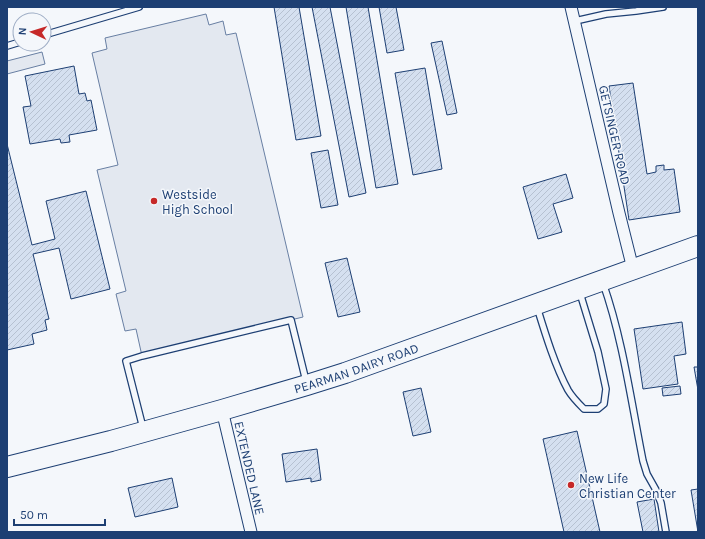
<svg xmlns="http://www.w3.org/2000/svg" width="705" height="539" font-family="Karla,sans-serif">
<defs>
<pattern id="building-hatch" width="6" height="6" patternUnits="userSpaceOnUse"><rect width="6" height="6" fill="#d5e0f0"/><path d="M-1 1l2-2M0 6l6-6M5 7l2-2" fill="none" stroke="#b6c1d1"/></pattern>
</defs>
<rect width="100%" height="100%" fill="#f4f7fb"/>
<path fill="#e3e8f0" stroke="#687fa3" d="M206,14L209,25L223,21L226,35L236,33L303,317L142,356L136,329L125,331L116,294L126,291L97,170L118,165L92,53L107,49L105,38Z
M42,52L45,64L7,74V61Z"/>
<path fill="url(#building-hatch)" stroke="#1d3f73" d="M274,7H299L321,136L296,140Z
M312,7H330L366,193L349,197Z
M346,7H368L398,184L376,188Z
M379,7H396L404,50L387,53Z
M442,41L457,113L447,115L431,43Z
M74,66L79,94L85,93L87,101L91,100L97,130L69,135L70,142L61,143L60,139L30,144L23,107L31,106L25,76Z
M425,68L442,169L413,175L395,73Z
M633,83L647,174L656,172V166L664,165V170L674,169L680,212L629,220L609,86Z
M7,144L32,245L55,239L46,201L86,191L110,289L71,299L59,248L33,254L49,319L45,320L47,330L32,334L34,344L7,350Z
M328,150L338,205L321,208L311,153Z
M566,174L573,198L553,204L562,232L538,239L523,187Z
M347,258L360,312L338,317L325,263Z
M682,322L686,354L674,356L678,384L643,389L634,329Z
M694,367H698V390Z
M680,386L681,394L663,396L662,388Z
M421,388L431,432L413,436L403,392Z
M577,431L600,532H564L543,439Z
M317,449L321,480L311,482V478L286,482L282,454Z
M172,478L178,507L135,517L128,488Z
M698,489V532L691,490Z
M654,499L659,532H643L637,502Z"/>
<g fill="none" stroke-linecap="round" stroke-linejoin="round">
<g stroke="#1d3f73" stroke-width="8">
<path id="lane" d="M575,21L606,14L636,11L663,7
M44,35L139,7
M7,46L20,42
M603,283C623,340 631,401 643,461L647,474L656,490L661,503L666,532
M537,307C545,333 555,366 568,390C572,397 578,403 584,409H598L604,404L606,389L598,352L580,293
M143,428L126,361L142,356L291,320L306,381"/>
</g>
<g stroke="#1d3f73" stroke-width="13">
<path id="street" d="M571,7L619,213L633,269
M222,410L251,532"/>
</g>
<g stroke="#1d3f73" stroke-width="22">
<g id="highway">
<path id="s1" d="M7,467L111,441L222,410L307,385L345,373L698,246"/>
</g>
</g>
<use href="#lane" stroke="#f4f7fb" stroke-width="5.5"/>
<use href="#street" stroke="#f4f7fb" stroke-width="11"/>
<use href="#highway" stroke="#f4f7fb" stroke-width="20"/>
</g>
<g fill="#c62828" stroke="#f4f7fb" stroke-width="1.5">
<circle cx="154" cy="201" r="4"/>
<circle cx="571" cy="485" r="4"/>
</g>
<g text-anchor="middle" stroke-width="3" stroke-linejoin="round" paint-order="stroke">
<g font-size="13" fill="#1d3f73" stroke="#f4f7fb">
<text transform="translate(615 135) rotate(77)" y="5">GETSINGER ROAD</text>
<text dy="5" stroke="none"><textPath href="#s1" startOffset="363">PEARMAN DAIRY ROAD</textPath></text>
<text transform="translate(250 468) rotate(77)" y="5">EXTENDED LANE</text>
</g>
<g font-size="13" fill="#1d3f73" stroke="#f4f7fb" text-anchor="start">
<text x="162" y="199">Westside<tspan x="162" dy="15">High School</tspan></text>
<text x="579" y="483">New Life<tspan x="579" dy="15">Christian Center</tspan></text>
</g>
</g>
<rect width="705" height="539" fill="none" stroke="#1d3f73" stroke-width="16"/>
<g transform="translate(32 32) rotate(274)"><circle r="19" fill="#f4f7fb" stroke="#9eadc5"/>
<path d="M0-3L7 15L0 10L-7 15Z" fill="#c62828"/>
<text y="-6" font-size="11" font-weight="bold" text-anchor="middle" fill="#1d3f73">N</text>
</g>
<path d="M14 519v6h91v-6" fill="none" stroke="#1d3f73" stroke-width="2"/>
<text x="20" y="519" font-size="12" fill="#1d3f73" stroke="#f4f7fb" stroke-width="3" paint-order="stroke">50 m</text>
</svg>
